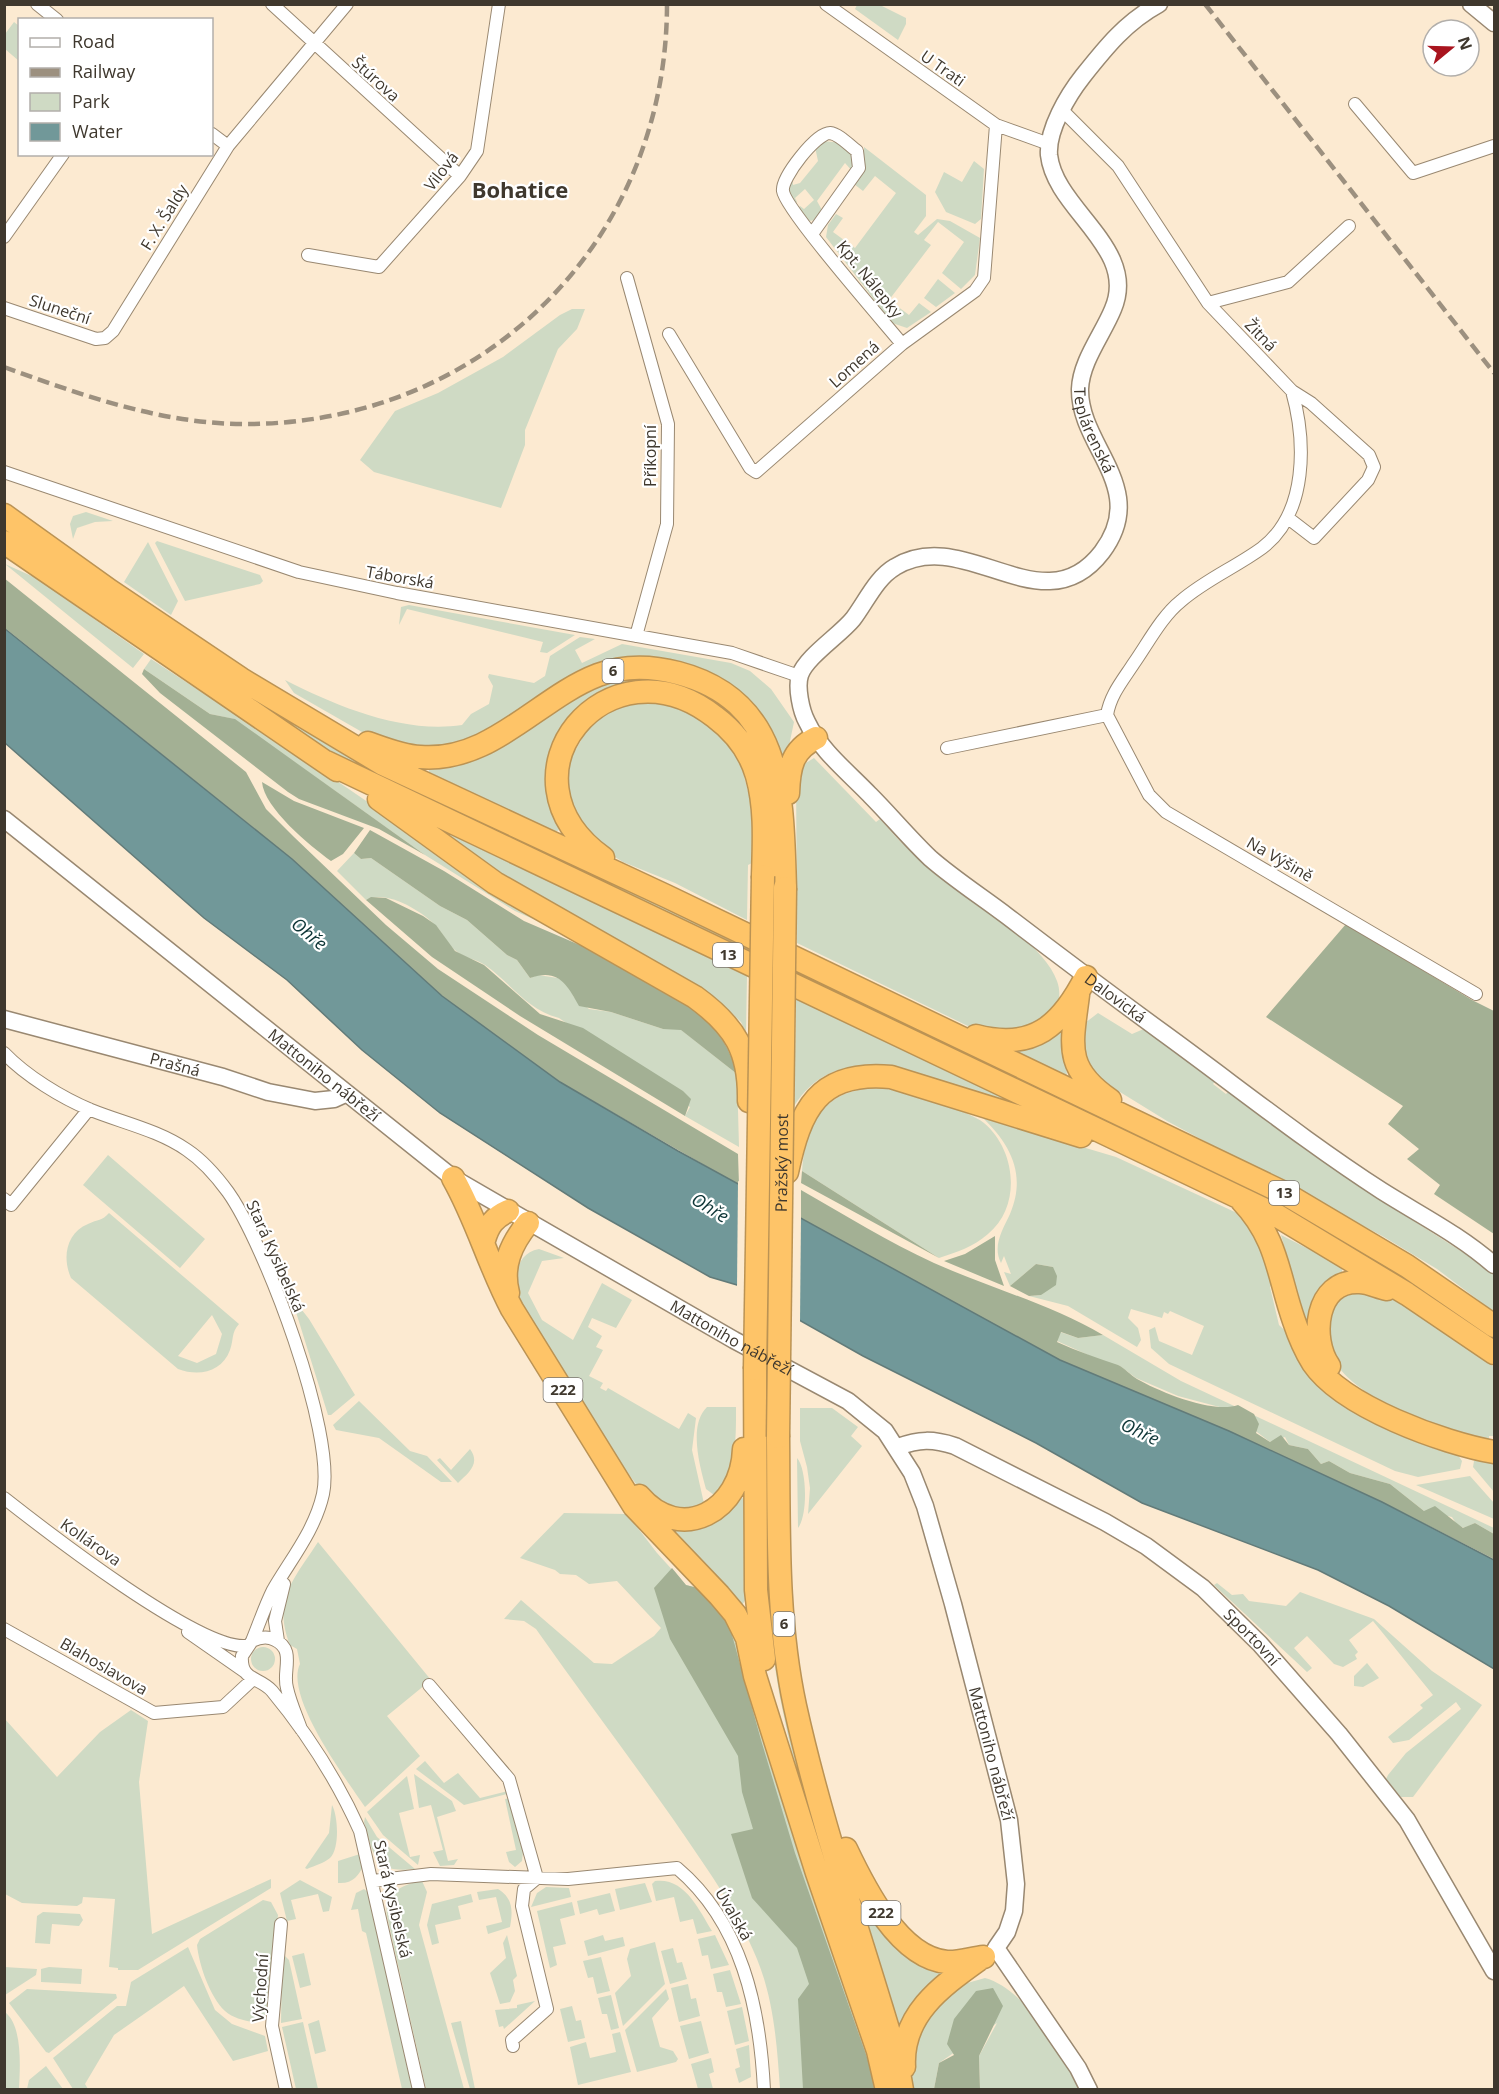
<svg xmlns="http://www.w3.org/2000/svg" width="1499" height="2094" font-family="'Open Sans',sans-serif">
<rect width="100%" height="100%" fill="#fcead1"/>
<path fill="#cfdac4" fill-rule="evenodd" d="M857,5H880L906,18V24L898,40L855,9Z
M14,22L19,26V61L5,49V34Z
M824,141L841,143L852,154L853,172L845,163L817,201L823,212L816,220L808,221L797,209L800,206L804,209L814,200L805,189L795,198L797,202L794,205L789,190L792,177L793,185L800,183L818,161L815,147Z
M864,147L926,195V216L914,232L918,235L937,219L950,221L980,238L975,275L961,289L942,273L964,242L938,222L924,240L931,245L889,300L909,315L919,303L931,312L907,328L892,323L826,237L828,225L836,214L843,218L833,232L855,248L896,193L875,176L863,191L854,184L864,172Z
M974,161L984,169L981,219L975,224L946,212L935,192L944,172L962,182Z
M938,279L955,293L936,307L924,298Z
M572,309H585L577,329L558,349L525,430V445L501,508L374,472L360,460L395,411L438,393L503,357L560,315Z
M86,512L113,521L95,522L77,528L73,539L70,524L73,516Z
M5,525L169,642L747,946L746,954L445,812L321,747L5,532Z
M157,541L260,575L263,581L260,584L185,601L155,543Z
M148,542L178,601L171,615L124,582Z
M5,564L36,578L144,654L133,668Z
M409,605L575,635L547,653L540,652L543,642L407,609L399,625L401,607Z
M580,637L595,639L575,650L582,663L622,644L731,663L750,671L771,689L794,722L785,765L767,727L648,660L475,740L426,751L369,736L294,693L285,680C336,706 403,734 462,725L471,714L489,704L493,686L488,677L489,674L534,683L545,676L550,656Z
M151,659L334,779L551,927L515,911L425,855L234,719L210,714L144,669Z
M622,677C658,679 694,682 723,706C734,714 742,728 751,738C720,716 686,679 646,682C634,683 622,687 610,690L549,796L559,830L555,832L429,772V768L582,690Z
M661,700L709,721L739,757L750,799L753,836L752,863L748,865L747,920L675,883L623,862L602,849L590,838L569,800L566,770L576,738L620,703Z
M814,758L876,822L880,819C889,829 898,840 908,849C945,885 1041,936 1057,981C1070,1018 1026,1034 996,1034C988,1034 978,1029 970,1027L797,943L796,769Z
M443,831L747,976L746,1033L741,1022L717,999L524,892L441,832Z
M354,853L361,859L371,858L440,906L467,920L507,955L517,960L530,978L538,975L558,978L568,985L574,997L589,1009L611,1012L663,1029H680L737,1074L739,1147L685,1116L690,1107L559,1018C526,1009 512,984 485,965C476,959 464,958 456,951C448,945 443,933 436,926C422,911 386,889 366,900L337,871Z
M797,971C999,1067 1205,1159 1400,1272H1391L797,978Z
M796,999L1048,1118C1017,1108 987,1098 956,1088C901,1069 834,1043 794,1106Z
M1098,1013L1132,1034L1146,1028L1216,1080L1213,1084L1226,1094L1230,1090L1378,1198L1481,1264L1494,1275V1312L1437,1269L1384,1237L1167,1121L1107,1084L1091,1071L1080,1043L1085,1023Z
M1059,1029H1064L1067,1077L1016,1053L1015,1050Z
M879,1087C903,1092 967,1109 984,1123C1016,1150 1022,1206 988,1234C973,1247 957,1252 939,1258L802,1171C806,1119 825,1090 879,1087Z
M982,1117L1116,1157L1237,1213L1249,1223L1274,1281L1270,1287L1279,1325L1390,1428L1435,1449L1458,1455L1462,1461L1460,1469L1418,1477L1395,1471L1169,1364L1151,1348L1149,1330L1155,1327L1159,1341L1192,1355L1204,1326L1170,1311L1168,1314L1164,1312L1162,1318L1131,1309L1128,1318L1138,1328L1141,1340L1137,1347L1068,1306L1029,1296L1041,1295L1053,1267L1036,1264L1010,1286L1004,1272L1011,1274L1004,1256L1001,1263C992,1246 1003,1229 1010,1214C1027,1174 1010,1144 982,1117Z
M108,1155L205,1239L180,1268L83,1185Z
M109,1213L239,1324C231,1333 234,1339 230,1350C222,1372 199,1377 178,1369L71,1278C62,1258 66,1233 88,1224C98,1219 102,1221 109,1213ZM212,1315L222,1334L216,1354L197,1363L178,1356Z
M1281,1235L1342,1266V1273L1310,1337Z
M539,1249L564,1258L542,1261L528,1293L542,1320L573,1340L602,1283L632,1300L616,1328L592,1318L588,1327L602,1336L596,1347L603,1350L589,1376L603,1383L600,1388L606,1391L608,1388L679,1429L688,1413L696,1418L692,1450L705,1508L689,1513L645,1496L624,1468L516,1298C516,1278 514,1254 539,1249Z
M1354,1289L1385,1295L1438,1325L1494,1367V1436H1489V1439C1480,1438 1470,1439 1461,1436C1428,1428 1357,1395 1338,1366C1331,1355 1330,1344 1328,1331C1325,1309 1336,1299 1354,1289Z
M291,1296L309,1319L355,1395L331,1415H328Z
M1060,1332L1078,1338L1103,1335L1181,1381L1494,1528V1534L1475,1523L1464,1528L1457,1525L1452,1517L1424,1511L1390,1484L1350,1473L1329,1461L1321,1464L1308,1449L1289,1445L1285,1437L1270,1442L1227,1409L1178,1396L1136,1378L1120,1366L1106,1363L1057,1341Z
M359,1401L410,1451L427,1456L452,1482H441L379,1438L336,1430L333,1425Z
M707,1407H736C736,1440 737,1470 714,1495L706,1489C700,1467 688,1425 707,1407Z
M800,1408H832L858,1427L851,1436L862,1446L808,1514L810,1488L807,1467L800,1441Z
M470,1449C481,1464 468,1473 458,1483L437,1460L440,1458L451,1470Z
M797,1458C807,1469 808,1515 798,1528Z
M1480,1458L1494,1464V1492L1473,1467L1474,1461Z
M1470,1476L1494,1503V1519L1416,1485Z
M743,1498L746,1504V1599L742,1605L669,1534L667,1524Z
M564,1513L627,1514L657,1553L686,1585L697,1588L737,1635L880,2089H780C777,2045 774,2001 757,1959C737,1909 703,1863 673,1819C628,1755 581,1693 536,1629L524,1621L504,1619L521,1600L594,1663L612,1664L654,1636L661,1628L617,1581L589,1584L576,1575L560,1574L555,1570L520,1558Z
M763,1540H769L855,1948C829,1872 800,1796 784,1717C771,1659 768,1600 763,1540Z
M318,1542L431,1680L387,1716L420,1756L365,1807C346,1779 284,1696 300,1664L297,1649L290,1645C272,1600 294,1579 318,1542Z
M1217,1583L1232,1595L1243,1594L1249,1601L1286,1606L1300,1592L1374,1619L1432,1671L1482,1705L1413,1797H1401L1386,1779L1388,1775L1406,1753L1461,1709L1456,1702L1409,1740L1393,1743L1388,1737L1423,1708L1420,1705L1433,1695L1373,1621L1349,1640L1358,1652L1355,1655L1357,1659L1343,1667L1334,1664L1307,1636L1294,1648L1312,1668L1307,1672L1214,1585Z
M251 1659a12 12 0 1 1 24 0a12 12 0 1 1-24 0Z
M1367,1663L1379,1678L1363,1687L1354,1686V1676Z
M131,1710L148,1721L139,1782L152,1934L271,1879V1888L138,1970H118V1968L109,1967L115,1899L83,1897L82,1903L77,1906L22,1903L5,1894L4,1718L57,1777L100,1732Z
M425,1761L444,1783L458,1773L480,1798L508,1791L507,1794L464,1805L416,1769Z
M414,1774L452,1801L456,1811L437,1817L448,1861L458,1859L454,1865L440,1866L433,1852L443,1850L431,1805L419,1808Z
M407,1776L414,1809L399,1813L410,1857L420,1855L418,1865L383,1835L367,1812Z
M510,1798L523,1852L522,1861L515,1867L509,1862L506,1852L516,1850L505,1799Z
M332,1805C338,1816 340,1848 330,1858C324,1863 314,1866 307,1869L305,1868L329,1833Z
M365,1817L377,1837L415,1869C374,1874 374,1856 364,1822Z
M360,1854L364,1865C358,1876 353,1884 338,1883V1861Z
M300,1880L332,1897L329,1911L323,1912L318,1894L291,1900L296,1919L287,1921L280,1893Z
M422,1881L427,1892L419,1925L464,2089H426L387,1916C383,1893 403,1884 422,1881Z
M655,1881C685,1877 699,1910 712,1931L697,1934L693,1919L680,1922L674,1897L656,1901L652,1884Z
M645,1883L652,1902L620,1910L615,1889Z
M546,1887L569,1888L571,1897L531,1907L537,1893Z
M364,1889L369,1893L412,2089H402L366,1933L362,1931L358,1909L351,1910L356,1893Z
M498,1889C513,1898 513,1911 510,1927L488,1934L486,1926L502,1922L496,1897L479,1900L477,1892Z
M610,1893L615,1911L599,1915L597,1909L580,1914L577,1901Z
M471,1894L473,1902L458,1906L461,1919L435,1925L439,1943L432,1945L427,1925L432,1904Z
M263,1900L271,1902L278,1915L270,2003L264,2017L252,2022C243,2020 233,2018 225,2011C210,1997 199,1965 197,1945L200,1939Z
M572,1902L575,1915L560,1919L566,1944L553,1947L557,1965L550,1968L537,1911Z
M862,1902L952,1970L897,2034Z
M43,1912L80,1914L83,1920L79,1926L52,1924L50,1944L35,1943L37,1916Z
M507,1935L517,1976L513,1980L515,1991L510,2002L500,2004L490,1973L506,1958L503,1943Z
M603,1935L605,1941L623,1937L625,1946L588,1956L584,1941Z
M715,1935L729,1965L711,1969L708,1955L702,1956L698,1939Z
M655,1942L665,1984L623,2026L615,1993L631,1976L627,1959L630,1949Z
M188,1947L215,2010L232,2024L265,2036L268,2051L233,2061L184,1986L114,2035L85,2084L88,2089H73L53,2058L117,2006H126L131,1982Z
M673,1948L677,1963L682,1962L687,1979L670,1984L661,1951Z
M304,1953L311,1985L300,1988L292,1956Z
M284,1955L289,1960L302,2019L281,2023L282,1956Z
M601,1957L610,1991L597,1994L593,1977L588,1978L583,1961Z
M4,1967L37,1969L36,1975L5,1995Z
M49,1967L82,1969L81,1984L41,1982V1969Z
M730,1970L741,2004L726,2007L722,1992H717L713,1974Z
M985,1978C1026,1989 1062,2054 1080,2089H980L979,2056L997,2023L939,2063L934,2089L910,2090L909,2066L919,2025L957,1986Z
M688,1984L691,1999L696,1998L700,2016L679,2022L671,1988Z
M27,1989L116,1994L117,1998L49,2053L46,2052L9,2003Z
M666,1989L669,1999L652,2018L660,2047L673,2051L678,2059L676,2062L637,2072L625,2030Z
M611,1995L619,2028L611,2030L607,2014H602L598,1998Z
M535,2001L504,2029L503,2026L499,2027L495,2010L517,2008V2005Z
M572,2006L576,2021L581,2020L585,2038L568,2042L560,2009Z
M742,2007L749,2041L735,2045L727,2011Z
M5,2012C23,2026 20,2068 19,2089H5Z
M319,2020L326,2051L315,2054L308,2024Z
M461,2021L475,2089H470L451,2023Z
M701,2021L709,2053L689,2059L680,2026Z
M303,2022L318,2089H296L282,2027Z
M620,2032L631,2072L578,2085L570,2047L586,2042L590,2058L616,2052L612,2034Z
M749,2045L751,2077L739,2083L735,2069L740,2067L736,2049Z
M711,2058L714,2072L709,2074L713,2089H698L691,2064Z
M46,2066L63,2089H27L29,2080Z"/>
<path fill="#a3b094" d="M4,578L246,772L266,809L294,837L386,925L438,969L538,1035L738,1154L739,1185L560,1082L442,996L292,859L5,628Z
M144,669L210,714L235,719L425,855L379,829L299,799L288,792L160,693L142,674Z
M262,782L294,801L364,828L343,854L331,861C310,846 264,808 262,782Z
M370,830L444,871L524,921L582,946L691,1008C715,1025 729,1044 737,1074L681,1030L663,1029L611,1012L579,1006C567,985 559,968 530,978L517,960L507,955L467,920L440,906L371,858L361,859L354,853Z
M371,897L386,898L423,916L436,925L455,951L484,965L540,1014L583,1028L683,1091L691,1099L685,1116L520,1016L432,957L366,900Z
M1346,924L1472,1000L1494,1011V1234L1434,1194L1440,1185L1407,1159L1419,1149L1388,1124L1403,1106L1266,1017Z
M802,1171L939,1258L801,1183Z
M801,1190C845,1215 888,1242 934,1263C990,1288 1050,1304 1103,1335L1078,1338L1061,1332L1057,1342C1077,1351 1097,1358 1118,1365C1125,1368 1130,1375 1137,1379C1160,1392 1213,1414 1238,1405L1254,1414L1259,1424L1256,1433L1270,1442L1281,1435L1289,1445L1308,1449L1321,1464L1329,1461L1350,1473L1390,1484L1424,1511L1435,1506L1463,1528L1475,1523L1494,1534V1559L1382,1502L1231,1432L1060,1360L801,1219Z
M995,1236V1260L1004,1286L944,1261L965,1254Z
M1036,1264L1053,1267L1057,1276L1056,1285L1041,1295L1029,1296L1010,1286Z
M672,1568L686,1585L698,1588L717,1605L729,1624L761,1740L795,1853L869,2063L875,2089H803L798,1999L809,1984L797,1948L752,1898L731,1834L753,1829L742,1792L738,1756L670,1639L654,1588Z
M993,1988L1003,2006L979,2056L980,2089H934L939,2063L954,2055L947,2044L954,2019L976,1991Z"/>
<path fill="#719899" stroke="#627b79" stroke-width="1.5" d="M4,628L292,859L442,996L560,1082L678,1151L1060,1360L1229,1431L1382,1502L1494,1560V1669L1389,1606L1318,1570L1142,1503L1036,1443L863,1356L737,1285L710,1277L588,1208L440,1113L362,1050L287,980L204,918L5,743Z"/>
<path fill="#fcead1" d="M738,1181L801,1216L800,1323L737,1288Z"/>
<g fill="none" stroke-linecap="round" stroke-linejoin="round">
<g stroke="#998871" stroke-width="14">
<path id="street" d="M37,4L57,20
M272,4L460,176
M826,4L996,125L1049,144
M1355,104L1413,173L1494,146
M1063,111L1118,166L1208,303L1292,391L1311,403L1369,455L1374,467L1368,480L1314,538L1288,518
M212,134L228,146
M812,234L859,168L857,151C850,146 839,134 830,133C816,133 781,178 783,191C785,209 884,322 902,344
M4,237L63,154
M308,255L379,267L460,176L477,151L499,4
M627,278L668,424L667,524L636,636
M1208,303L1288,282L1349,226
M4,308L96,339L105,338L113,331L228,146L347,4
M669,334L750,468L756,472L902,344L975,291L984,278L996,125
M1292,391C1306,441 1308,513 1262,548C1236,567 1205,580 1181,601C1162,616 1148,643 1134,663C1123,680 1110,695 1107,715L1149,795L1166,812L1476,994
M4,472L299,572L397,593L732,653L799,676
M947,748L1107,715
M4,1053C26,1076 62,1098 91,1110C123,1123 158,1130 187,1150C202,1160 217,1177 228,1192C265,1244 336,1433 323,1494C315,1530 291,1559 273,1590C265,1606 259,1624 252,1641
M4,1199L11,1205L89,1109
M4,1498C46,1531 199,1650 246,1646
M4,1629L154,1713L223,1707L252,1680
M188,1632L244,1671
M278,1641L275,1621L284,1584
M429,1685L509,1779L537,1878L524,1889L522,1906L547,2009L512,2040L513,2046
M301,1729C296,1715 290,1702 287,1688C282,1671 296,1650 275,1640C268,1636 260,1637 252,1641L242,1656C240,1681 260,1677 272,1691C306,1732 338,1782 360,1831L419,2090
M373,1881L431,1874L568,1879L677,1868C742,1923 760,2008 764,2090
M281,1924L272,2026L286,2090"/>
</g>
<g stroke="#998871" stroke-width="19">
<g id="secondary">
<path id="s1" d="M1159,4C1126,22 1106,47 1083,76C1068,95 1047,130 1049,155C1055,210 1139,248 1113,309C1103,334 1081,361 1080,389C1079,447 1150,488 1102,552C1043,629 965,524 895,567C876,578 866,602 853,619C840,635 806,657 800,675C796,687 801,711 807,722C820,750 849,773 870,795C890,815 909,838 930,858C954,879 982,897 1007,916C1058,955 1110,994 1162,1032C1235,1085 1306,1142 1382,1191C1420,1215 1460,1235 1494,1265"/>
<path d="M1471,4L1494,23"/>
<path id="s2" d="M4,819L453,1178L734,1340L848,1401L885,1431L912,1473L925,1506L953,1604L1009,1820L1016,1884L1014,1911L1007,1932L996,1948L1078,2068L1089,2090"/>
<path id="s3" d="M4,1019L223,1077L268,1092L315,1101L334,1099L345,1094"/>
<path id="s4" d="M898,1447C919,1439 933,1439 955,1446L1105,1522L1146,1546L1203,1588L1260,1644L1339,1734L1407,1820L1494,1971"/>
</g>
</g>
<g stroke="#bb9354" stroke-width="25">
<path id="highway" d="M4,515L110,591L241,679L383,764L666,896L1284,1193L1407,1266L1494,1326
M4,542L337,770
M368,743C385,749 402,756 420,757C491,763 538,698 598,675C625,665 651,666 678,673C785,701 782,798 785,888
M326,762L1276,1215L1407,1294L1494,1353
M788,793C789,767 792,750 816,738
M379,799L495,883L695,997C735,1026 750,1051 749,1101
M603,858C489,776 609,633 715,717C735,732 750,751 757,776C766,808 764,842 763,876
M1078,995C1072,1044 1063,1068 1110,1100
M976,1036C1033,1051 1061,1026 1086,977
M787,1172C800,1110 818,1070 891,1077L1081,1136
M453,1178C477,1220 489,1266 512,1309L634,1506L719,1595L735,1614L747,1638L755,1676L817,1873L878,2051L887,2090
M1242,1201C1278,1239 1278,1276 1294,1321C1299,1336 1305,1350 1313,1363C1343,1407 1443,1443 1494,1452
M484,1240C488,1226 494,1217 508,1211
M508,1293C501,1266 511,1244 528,1223
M1329,1366C1310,1339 1315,1280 1359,1282C1368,1282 1378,1287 1387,1289
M755,1369L756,1590L764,1659
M778,1437C779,1527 776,1618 795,1706C821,1824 862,1940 896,2056L902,2090
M639,1496C681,1545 742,1511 744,1449
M846,1849C864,1887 899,1958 947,1962C958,1963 972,1958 984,1957
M904,2067C901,2014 942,1986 981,1958"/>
</g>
<use href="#street" stroke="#fff" stroke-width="12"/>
<use href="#secondary" stroke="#fff" stroke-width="16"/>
<use href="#highway" stroke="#fec468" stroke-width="22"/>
<path stroke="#9c907f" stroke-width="4.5" stroke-dasharray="12 6" stroke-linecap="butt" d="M1205,4L1494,373
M4,367C81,395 162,424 244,424C481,425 667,243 667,4"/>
<g stroke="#bb9354" stroke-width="25" stroke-linecap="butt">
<g id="highway-bridge">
<path d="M755,1369L763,876"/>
<path id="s5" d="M778,1437L785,888"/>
</g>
</g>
<use href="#highway-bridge" stroke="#fec468" stroke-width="22"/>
</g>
<g text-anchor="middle" stroke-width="4.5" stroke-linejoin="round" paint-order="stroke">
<g fill="#fff" stroke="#79746d" stroke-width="1.5">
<rect x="602.5" y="659" width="21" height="24" rx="4.5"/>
<rect x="713" y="943" width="30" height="24" rx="4.5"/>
<rect x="1269" y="1181" width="30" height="24" rx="4.5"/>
<rect x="543.5" y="1378" width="39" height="24" rx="4.5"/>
<rect x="773.5" y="1612" width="21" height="24" rx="4.5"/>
<rect x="861.5" y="1901" width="39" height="24" rx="4.5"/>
</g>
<g font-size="15" font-weight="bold" fill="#3f382e">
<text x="613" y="676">6</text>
<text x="728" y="960">13</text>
<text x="1284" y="1198">13</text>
<text x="563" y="1395">222</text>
<text x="784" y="1629">6</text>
<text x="881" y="1918">222</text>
</g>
<g font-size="16" fill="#3f382e" stroke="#fff">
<text transform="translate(943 68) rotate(35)" y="6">U Trati</text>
<text transform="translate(376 79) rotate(42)" y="6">Štúrova</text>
<text transform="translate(441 171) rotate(-52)" y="6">Vilová</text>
<text transform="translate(164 217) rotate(-58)" y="6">F. X. Šaldy</text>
<text transform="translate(870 279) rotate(51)" y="6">Kpt. Nálepky</text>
<text transform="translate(60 309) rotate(18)" y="6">Sluneční</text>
<text transform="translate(1261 335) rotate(46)" y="6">Žitná</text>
<text transform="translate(854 364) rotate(-42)" y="6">Lomená</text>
<text dy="6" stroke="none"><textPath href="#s1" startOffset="498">Teplárenská</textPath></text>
<text transform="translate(650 456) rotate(-90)" y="6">Příkopní</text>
<text transform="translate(400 577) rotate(10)" y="6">Táborská</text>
<text transform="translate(1280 859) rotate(30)" y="6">Na Výšině</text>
<text dy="6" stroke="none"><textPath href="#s1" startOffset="1460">Dalovická</textPath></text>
<text dy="6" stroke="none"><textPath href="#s3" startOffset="177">Prašná</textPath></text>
<text dy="6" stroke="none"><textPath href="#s2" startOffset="410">Mattoniho nábřeží</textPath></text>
<text dy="6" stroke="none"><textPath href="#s5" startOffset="274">Pražský most</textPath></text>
<text transform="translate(276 1256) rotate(66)" y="6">Stará Kysibelská</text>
<text dy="6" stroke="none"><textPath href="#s2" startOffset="896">Mattoniho nábřeží</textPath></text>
<text transform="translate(91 1542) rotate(35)" y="6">Kollárova</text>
<text dy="6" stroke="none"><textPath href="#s4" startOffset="414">Sportovní</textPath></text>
<text transform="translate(104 1666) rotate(30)" y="6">Blahoslavova</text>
<text dy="6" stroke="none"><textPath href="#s2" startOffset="1418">Mattoniho nábřeží</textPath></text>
<text transform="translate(393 1899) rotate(77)" y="6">Stará Kysibelská</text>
<text transform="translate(734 1914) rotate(60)" y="6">Úvalská</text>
<text transform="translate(260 1988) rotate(-86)" y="6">Východní</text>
</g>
<g font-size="18" font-style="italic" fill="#0d3536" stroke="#fff">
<text transform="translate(309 934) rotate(39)" y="6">Ohře</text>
<text transform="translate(710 1208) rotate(32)" y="6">Ohře</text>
<text transform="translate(1140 1432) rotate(25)" y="6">Ohře</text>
</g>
<g font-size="22" font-weight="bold" fill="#3f382e" stroke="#fff">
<text x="520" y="198">Bohatice</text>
</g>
</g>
<rect width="1499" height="2094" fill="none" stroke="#3f382e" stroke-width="12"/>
<rect x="18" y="18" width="195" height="138" fill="#ffffff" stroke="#b2afab" stroke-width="1.5"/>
<rect x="30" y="38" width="30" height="9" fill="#ffffff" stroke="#b2afab" stroke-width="1.5"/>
<text x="72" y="48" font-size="18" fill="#3f382e">Road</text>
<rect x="30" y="68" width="30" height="9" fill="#9c907f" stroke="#b2afab" stroke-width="1.5"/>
<text x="72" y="78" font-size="18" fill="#3f382e">Railway</text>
<rect x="30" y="93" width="30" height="18" fill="#cfdac4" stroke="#b2afab" stroke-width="1.5"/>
<text x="72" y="108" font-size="18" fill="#3f382e">Park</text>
<rect x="30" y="123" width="30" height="18" fill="#719899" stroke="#b2afab" stroke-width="1.5"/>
<text x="72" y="138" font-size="18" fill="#3f382e">Water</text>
<g transform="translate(1451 48) rotate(71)"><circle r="28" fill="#ffffff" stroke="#b2afab" stroke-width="1.5"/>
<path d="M0-4.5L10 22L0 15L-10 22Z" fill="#a9141e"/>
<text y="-9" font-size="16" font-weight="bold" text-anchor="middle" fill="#3f382e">N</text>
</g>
</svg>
